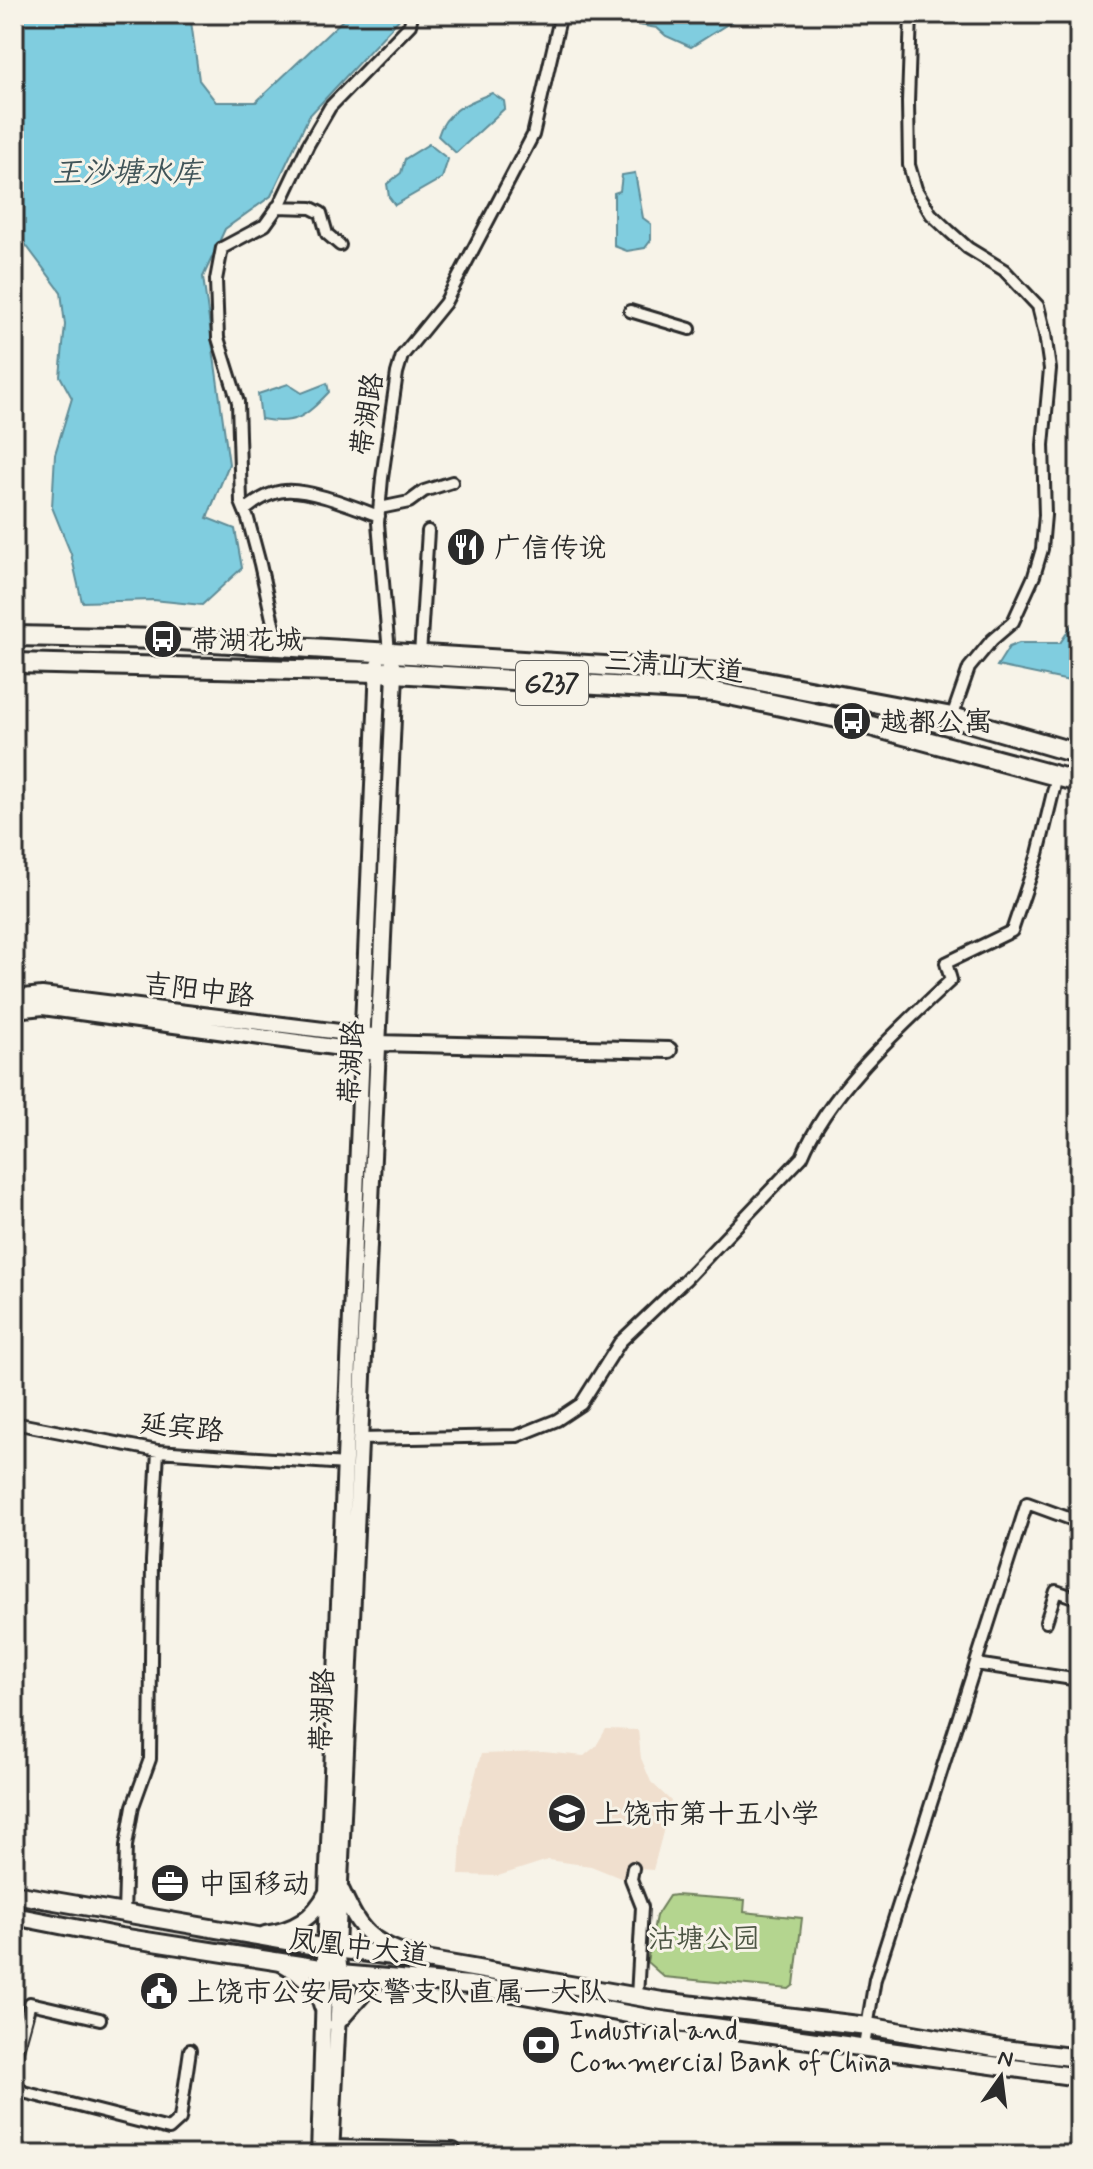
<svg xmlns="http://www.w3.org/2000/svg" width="1093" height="2169" font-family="Mynerve,'LXGW WenKai TC',sans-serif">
<rect width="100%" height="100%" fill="#f7f3e8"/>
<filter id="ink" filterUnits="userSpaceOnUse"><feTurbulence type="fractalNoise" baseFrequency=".0125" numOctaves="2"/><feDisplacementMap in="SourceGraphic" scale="16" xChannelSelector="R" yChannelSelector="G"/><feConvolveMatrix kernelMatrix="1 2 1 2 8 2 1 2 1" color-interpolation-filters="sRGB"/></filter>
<g filter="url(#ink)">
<path fill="#f0dfce" d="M606,1729L638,1730L641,1758L651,1782L671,1801L653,1870L626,1868L628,1881L591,1866L548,1860L498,1876L459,1875L462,1825L481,1754L543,1752L584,1756L596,1746Z"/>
<path fill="#b4d58f" stroke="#70805d" stroke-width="2" d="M675,1895L745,1900L744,1912L802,1918L794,1985L789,1989L664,1977L647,1962L656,1916L669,1896Z"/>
<path fill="#80cddf" stroke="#5e8c97" stroke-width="2" d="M14,14H190L199,80L216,102H256L349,14H404L309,116L271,196L225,229L203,277L229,464L207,518L235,529L242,568L202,605L153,600L82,602L71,554L52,507L55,454L72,398L60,376L65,325L61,292L14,229Z
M627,14H739L737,18L691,47L666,36L657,28L626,23Z
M492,93L504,101L505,108L456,153L438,136C445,111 469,102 492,93Z
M429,144L448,159L442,178L395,205L389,197L387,184L401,173L405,159Z
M635,173L643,218L651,224V240L645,248L627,251L614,246V193L620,191L622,175Z
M327,383L329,392C306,416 296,426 261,419L258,394L288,384L302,393Z
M1079,615V683L997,666L1009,647L1019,643H1060Z"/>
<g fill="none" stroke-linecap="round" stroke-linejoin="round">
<g stroke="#2b2b2b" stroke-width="16">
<path id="minor" d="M911,14L908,102L909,165L916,189L931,214L949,231L968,248L1004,270L1038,306L1045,334L1050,369L1043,445L1045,515L1042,549L1034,576L1013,622L992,640L969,668L952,717
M277,207L311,208L321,213L327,234L340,245
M630,311L690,329
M380,508L409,502L424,491L452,482
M245,510C255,502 271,492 285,491C311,489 354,507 379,516
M278,646L260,564L248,519L241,502L238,402L218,338L216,280L222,248L265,225L280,204L308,145L330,107L410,25L412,14
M389,653L378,523L382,478L397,373L402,356L445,303L533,135L561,14
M420,655L428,531
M14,1423L158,1451L346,1464
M359,1439L517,1436L557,1420L581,1404L620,1342L685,1280L802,1157C829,1091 899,1029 951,980L946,963L1012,931L1038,854L1057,776
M1046,1622L1056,1591L1079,1599
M976,1664L1079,1680
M633,1868L631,1879L642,1907L637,1997
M124,1914L126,1846L133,1806L150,1759L152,1561L158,1451
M864,2046L875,1979L1027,1503L1079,1522
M14,2061L30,2003L100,2019
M14,2081L23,2092L169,2129L180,2119L190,2050
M332,2146L454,2149"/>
</g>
<g stroke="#2b2b2b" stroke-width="20">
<path id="secondary" d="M14,998L42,995L372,1036
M14,1010L43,1007L370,1052
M376,1043L669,1050
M342,1891C361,1932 367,1939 410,1955
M265,1934C294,1930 313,1919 327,1892
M281,1963C300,1974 317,1984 322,2007
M336,2025L372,1984L387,1978
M319,2155L327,1892L378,665
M331,2155L340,1974L337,1948L395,674L392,665"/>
</g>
<g stroke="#2b2b2b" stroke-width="22">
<path id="primary" d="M14,1894L327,1948L426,1960L662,2001L867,2026L995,2048L1079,2058
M14,1916L121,1937L326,1969L340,1974L470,1985L655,2019L1079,2077"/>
</g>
<g stroke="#2b2b2b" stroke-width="24">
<path id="trunk" d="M14,636L163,639L718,673L952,717L1079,754
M14,663L378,672L715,692L852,721L1079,782"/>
</g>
<use href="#minor" stroke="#f7f3e8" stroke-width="10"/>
<use href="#secondary" stroke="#f7f3e8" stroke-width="14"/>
<use href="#primary" stroke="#f7f3e8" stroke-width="16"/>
<use href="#trunk" stroke="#f7f3e8" stroke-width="18"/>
</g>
</g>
<defs>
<g id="restaurant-disc" transform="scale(2)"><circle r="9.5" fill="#2b2b2b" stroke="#f7f3e8"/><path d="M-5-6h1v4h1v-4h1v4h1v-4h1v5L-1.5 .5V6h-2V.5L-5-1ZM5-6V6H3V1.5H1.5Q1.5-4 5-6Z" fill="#fff"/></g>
<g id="bus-disc" transform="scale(2)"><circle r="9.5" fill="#2b2b2b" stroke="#f7f3e8"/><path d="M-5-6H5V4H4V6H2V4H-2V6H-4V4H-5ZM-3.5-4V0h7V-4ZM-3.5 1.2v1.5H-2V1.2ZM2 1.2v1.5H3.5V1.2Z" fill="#fff"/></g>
<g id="school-disc" transform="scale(2)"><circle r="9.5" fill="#2b2b2b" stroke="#f7f3e8"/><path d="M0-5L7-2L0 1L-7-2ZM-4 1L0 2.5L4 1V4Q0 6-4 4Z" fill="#fff"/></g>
<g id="office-disc" transform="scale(2)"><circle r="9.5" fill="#2b2b2b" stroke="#f7f3e8"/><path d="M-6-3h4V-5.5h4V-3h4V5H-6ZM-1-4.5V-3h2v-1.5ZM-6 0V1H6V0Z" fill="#fff"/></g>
<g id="civic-disc" transform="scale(2)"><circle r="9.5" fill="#2b2b2b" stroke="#f7f3e8"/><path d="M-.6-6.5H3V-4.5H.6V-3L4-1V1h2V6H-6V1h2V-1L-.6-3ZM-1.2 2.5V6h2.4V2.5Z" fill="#fff"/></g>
<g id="bank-disc" transform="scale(2)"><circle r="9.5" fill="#2b2b2b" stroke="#f7f3e8"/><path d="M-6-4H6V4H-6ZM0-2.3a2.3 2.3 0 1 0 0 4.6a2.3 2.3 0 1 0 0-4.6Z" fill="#fff"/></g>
</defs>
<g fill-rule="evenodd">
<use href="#restaurant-disc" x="466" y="547"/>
<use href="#bus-disc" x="163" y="639"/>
<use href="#bus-disc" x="852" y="721"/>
<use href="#school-disc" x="567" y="1813"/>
<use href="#office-disc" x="170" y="1883"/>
<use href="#civic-disc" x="159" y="1991"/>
<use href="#bank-disc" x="541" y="2045"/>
</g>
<g text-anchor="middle" stroke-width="6" stroke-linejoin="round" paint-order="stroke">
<rect fill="#f7f3e8" stroke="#686764" stroke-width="2" x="516" y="661" width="72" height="44" rx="6"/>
<g font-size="26" font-weight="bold" fill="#2b2b2b">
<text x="552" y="692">G237</text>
</g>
<g font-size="28" fill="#2b2b2b" stroke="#f7f3e8">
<text transform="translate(366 414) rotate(-81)" y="10">带湖路</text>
<text transform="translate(674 665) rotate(5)" y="10">三清山大道</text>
<text transform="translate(199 989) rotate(7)" y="10">吉阳中路</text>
<text transform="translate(350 1062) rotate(-87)" y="10">带湖路</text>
<text transform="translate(182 1426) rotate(6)" y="10">延宾路</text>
<text transform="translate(321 1710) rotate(-88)" y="10">带湖路</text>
<text transform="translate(359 1946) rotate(7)" y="10">凤凰中大道</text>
</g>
<g font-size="28" fill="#2b2b2b" stroke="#f7f3e8" text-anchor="start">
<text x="494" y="557">广信传说</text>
<text x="191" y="649">带湖花城</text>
<text x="880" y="731">越都公寓</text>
<text x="595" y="1823">上饶市第十五小学</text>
<text x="198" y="1893">中国移动</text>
<text x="187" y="2001">上饶市公安局交警支队直属一大队</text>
<text x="569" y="2039">Industrial and<tspan x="569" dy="32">Commercial Bank of China</tspan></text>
</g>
<g font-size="28" fill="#4d5644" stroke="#f7f3e8">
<text x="704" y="1948">沽塘公园</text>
</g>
<g font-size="30" font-style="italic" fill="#405458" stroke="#f7f3e8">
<text x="127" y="182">王沙塘水库</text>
</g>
</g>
<rect width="1093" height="2169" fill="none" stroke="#f7f3e8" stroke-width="48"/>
<rect x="24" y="24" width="1045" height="2121" fill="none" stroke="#2b2b2b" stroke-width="3" filter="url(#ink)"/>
<g transform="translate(1001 2077) rotate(14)" stroke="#f7f3e8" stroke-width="6" paint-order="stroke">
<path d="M0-6L14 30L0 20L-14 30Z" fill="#2b2b2b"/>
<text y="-12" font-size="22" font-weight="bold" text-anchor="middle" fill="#2b2b2b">N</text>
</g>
</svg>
